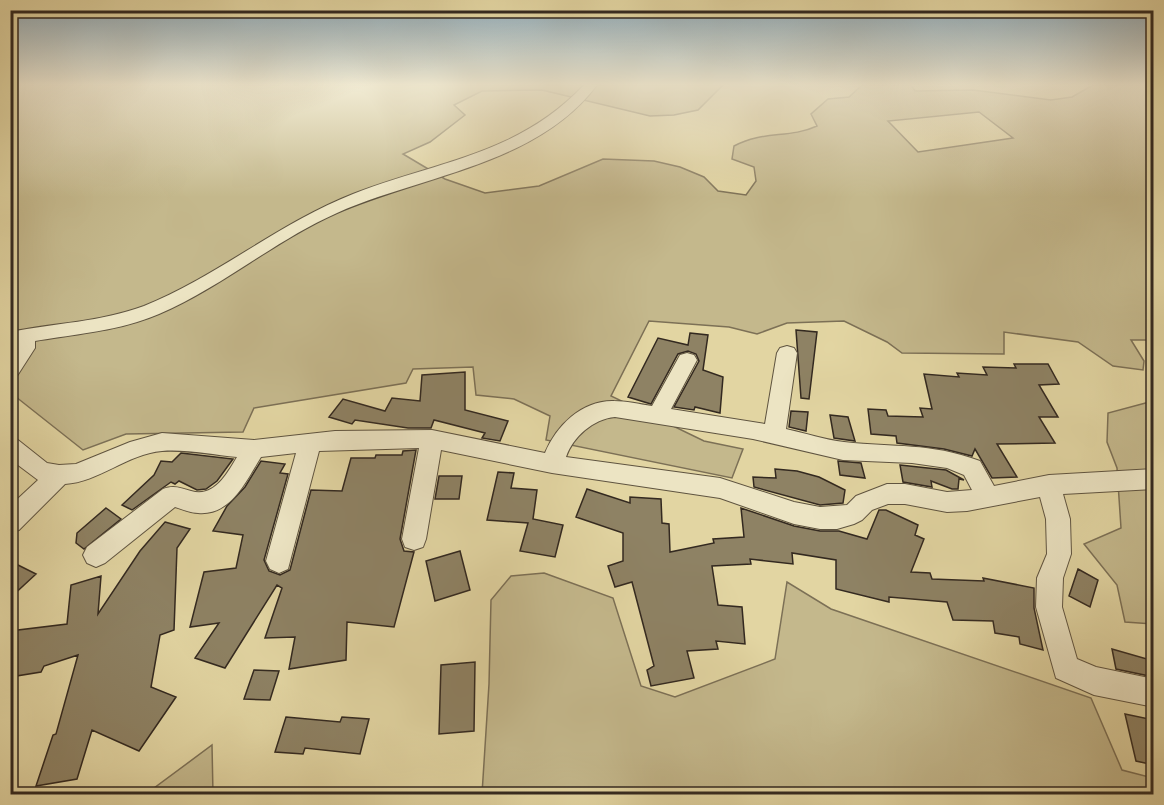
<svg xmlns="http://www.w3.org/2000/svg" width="1164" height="805" font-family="'IM FELL DW Pica',serif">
<rect width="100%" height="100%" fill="#e2d5a2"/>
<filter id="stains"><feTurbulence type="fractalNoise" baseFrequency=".00333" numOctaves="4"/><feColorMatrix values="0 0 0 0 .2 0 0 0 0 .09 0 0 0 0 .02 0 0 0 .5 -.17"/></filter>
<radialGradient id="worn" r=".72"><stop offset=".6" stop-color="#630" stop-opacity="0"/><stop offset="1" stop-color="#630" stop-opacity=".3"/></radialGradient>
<path fill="#c4b88c" stroke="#7c7056" stroke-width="1.5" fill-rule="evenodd" d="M10,85H723L698,110L674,115L650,116L542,90L482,91L454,105L465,115L430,142L403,154L445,179L485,193L539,186L603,159L654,161L680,167L704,177L718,191L746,195L756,181L754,167L732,159L734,146C763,130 789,139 817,126L811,114L828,99L849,97L862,85H911L915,91L973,90L1051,100L1072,97L1093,85H1153V340H1131L1144,361L1143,370L1113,366L1078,342L1004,332V354L902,353L887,342L844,321L787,323L757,334L729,327L649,321L611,396L704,441L743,449L732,478L546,440L550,416L514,399L476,395L473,367L413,369L406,383L254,408L243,432L126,434L83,450L11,393ZM979,112L1013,138L918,152L888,121Z
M1153,401V624L1125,622L1117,585L1084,544L1121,528L1117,468L1107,442L1108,413Z
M544,573L613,598L641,686L675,697L775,659L787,582L831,609L1091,698L1122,770L1153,778V794H482L489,684L491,600L511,576Z
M212,745L213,794H146Z"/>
<path fill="#8e8264" stroke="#332920" stroke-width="1.5" d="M796,330L817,332L809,399L801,398Z
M690,333L708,335L703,370L723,377L720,413L695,407L694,410L674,407L699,361L696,354L688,351L678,354L651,404L628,397L658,338L688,345Z
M1014,364H1048L1059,384L1039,385L1058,417H1039L1055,443L997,444L1017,477L992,478L975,449L972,456L944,449L897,443L896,436L871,434L868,409L886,410L888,416L923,417L920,408L932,409L924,374L959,377L957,373L987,375L983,367L1016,368Z
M465,372V410L508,421L500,441L482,438L485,433L434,420L431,428H408L355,420L352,424L329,417L343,399L385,411L392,398L420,401L422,375Z
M791,411L808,412L806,431L789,427Z
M830,415L848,417L855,441L834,438Z
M416,450L400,539L404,551L414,552L394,627L347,622L346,660L289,669L295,637L265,638L282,588L277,585L225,668L195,658L219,623L190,627L204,572L236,568L243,535L213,531L227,506L245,487L261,461L285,464L280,473L288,474L264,560L269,571L280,575L290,570L311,490L342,491L351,458H375L376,455H402L403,451Z
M181,453L233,459L217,481L206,489L197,490L179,481L175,484L171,482L132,510L122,505L154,475L161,461L172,462Z
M838,461L861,463L865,478L840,475Z
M900,465L946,470L964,480L959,479L958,489H952L931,481L932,487L903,482Z
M775,469L797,471L819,477L845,490L843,503L820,505L754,487L753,477L776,478Z
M498,472L514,473L511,488L537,490L533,519L563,525L555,557L520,551L528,523L487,520Z
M439,476H462L459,499H435Z
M587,489L630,503V497L661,499L662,523L669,524L670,552L714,543L713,539L744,537L741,508L794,526L820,531H839L867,539L879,510H886L918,525L915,535L924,539L911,572L930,573L932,579L984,581L983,578L1034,588V608L1043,650L1020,644L1019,637L995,633L993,621L953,620L947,602L889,597V602L836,589V560L792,553L793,564L750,559L751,564L712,566L718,605L742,607L745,644L716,641L718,649L687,651L694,678L651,686L647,670L654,666L632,582L615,587L608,566L623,561V533L576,517Z
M106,508L121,519L84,549L76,543L77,533Z
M165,522L190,529L177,548L174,630L160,635L151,687L176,697L139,751L92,730L77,779L36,786L53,735L56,734L78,655L44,666L41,672L10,677V631L67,624L71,585L101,576L98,614L140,551Z
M460,551L470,590L435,601L426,561Z
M10,561L36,574L10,598Z
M1078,569L1098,580L1090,607L1069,596Z
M1112,649L1154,661V677L1116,669Z
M475,662L474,731L439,734L441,665Z
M254,670L279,671L270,700L244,699Z
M1125,714L1154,720V765L1136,761Z
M286,717L340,722L342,717L369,719L360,754L305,748L303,754L275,752Z"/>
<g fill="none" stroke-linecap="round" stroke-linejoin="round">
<g stroke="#5f5440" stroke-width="2">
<path id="minor" d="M584,85H597C537,165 423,175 337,213C274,241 222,287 159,314C119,331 77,334 35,341V348L17,376L10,378V354L16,345L10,346V332C55,323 101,322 144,306C218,276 279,223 353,194C438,161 518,155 584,85Z
M787,346L794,348L797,353L786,429C805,433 825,440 844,442C896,448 928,442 980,461L994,486L1049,475L1154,469V489L1063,494L1070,519L1071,554L1063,578L1062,607L1077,659L1096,667L1154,679V707L1094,695L1056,678L1036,607L1037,578L1047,554L1046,519L1040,497L967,511L947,512L905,504H888L872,510L862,520L854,524L837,529H820L794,524L720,498L552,473L441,450L426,539L423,547L414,550L405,547L402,539L419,448L319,451L288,569L279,573L270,569L266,561L296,453L261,457C246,481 231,516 198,513C190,513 182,509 175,507L105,563L96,567L87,563L83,555L87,547L163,489C174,485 180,488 191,491C214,498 227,474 237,457C213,455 186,449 162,451C127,454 99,482 65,484L19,530L10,533V506L38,480L10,459V437L18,440L47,463L59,465L76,464L130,442L162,433L254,440L335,431L432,430L545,453C556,426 582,400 614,401C626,401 639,404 652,406L680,355L687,353L694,355L697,360L671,409L765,424L777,353L780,348ZM615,417L753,439L843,460L912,463L947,468L964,475L972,490L947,492L905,484H887L856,496L847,505L820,507L794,502L720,478L566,457C573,437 593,419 615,417Z"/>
</g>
<use href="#minor" fill="#ece4c3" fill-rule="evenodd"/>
</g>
<linearGradient id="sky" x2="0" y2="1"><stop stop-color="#8daaba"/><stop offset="0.43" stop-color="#f2ecd5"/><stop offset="1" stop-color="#f2ecd5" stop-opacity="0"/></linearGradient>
<rect width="1164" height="197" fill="url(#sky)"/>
<rect width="1164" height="805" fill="none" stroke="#e2d5a2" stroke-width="36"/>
<rect x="12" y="12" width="1140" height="781" fill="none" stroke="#332920" stroke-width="3"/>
<rect x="18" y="18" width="1128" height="769" fill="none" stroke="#332920" stroke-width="1.5"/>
<rect width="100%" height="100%" filter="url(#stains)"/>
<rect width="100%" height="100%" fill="url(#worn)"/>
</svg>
